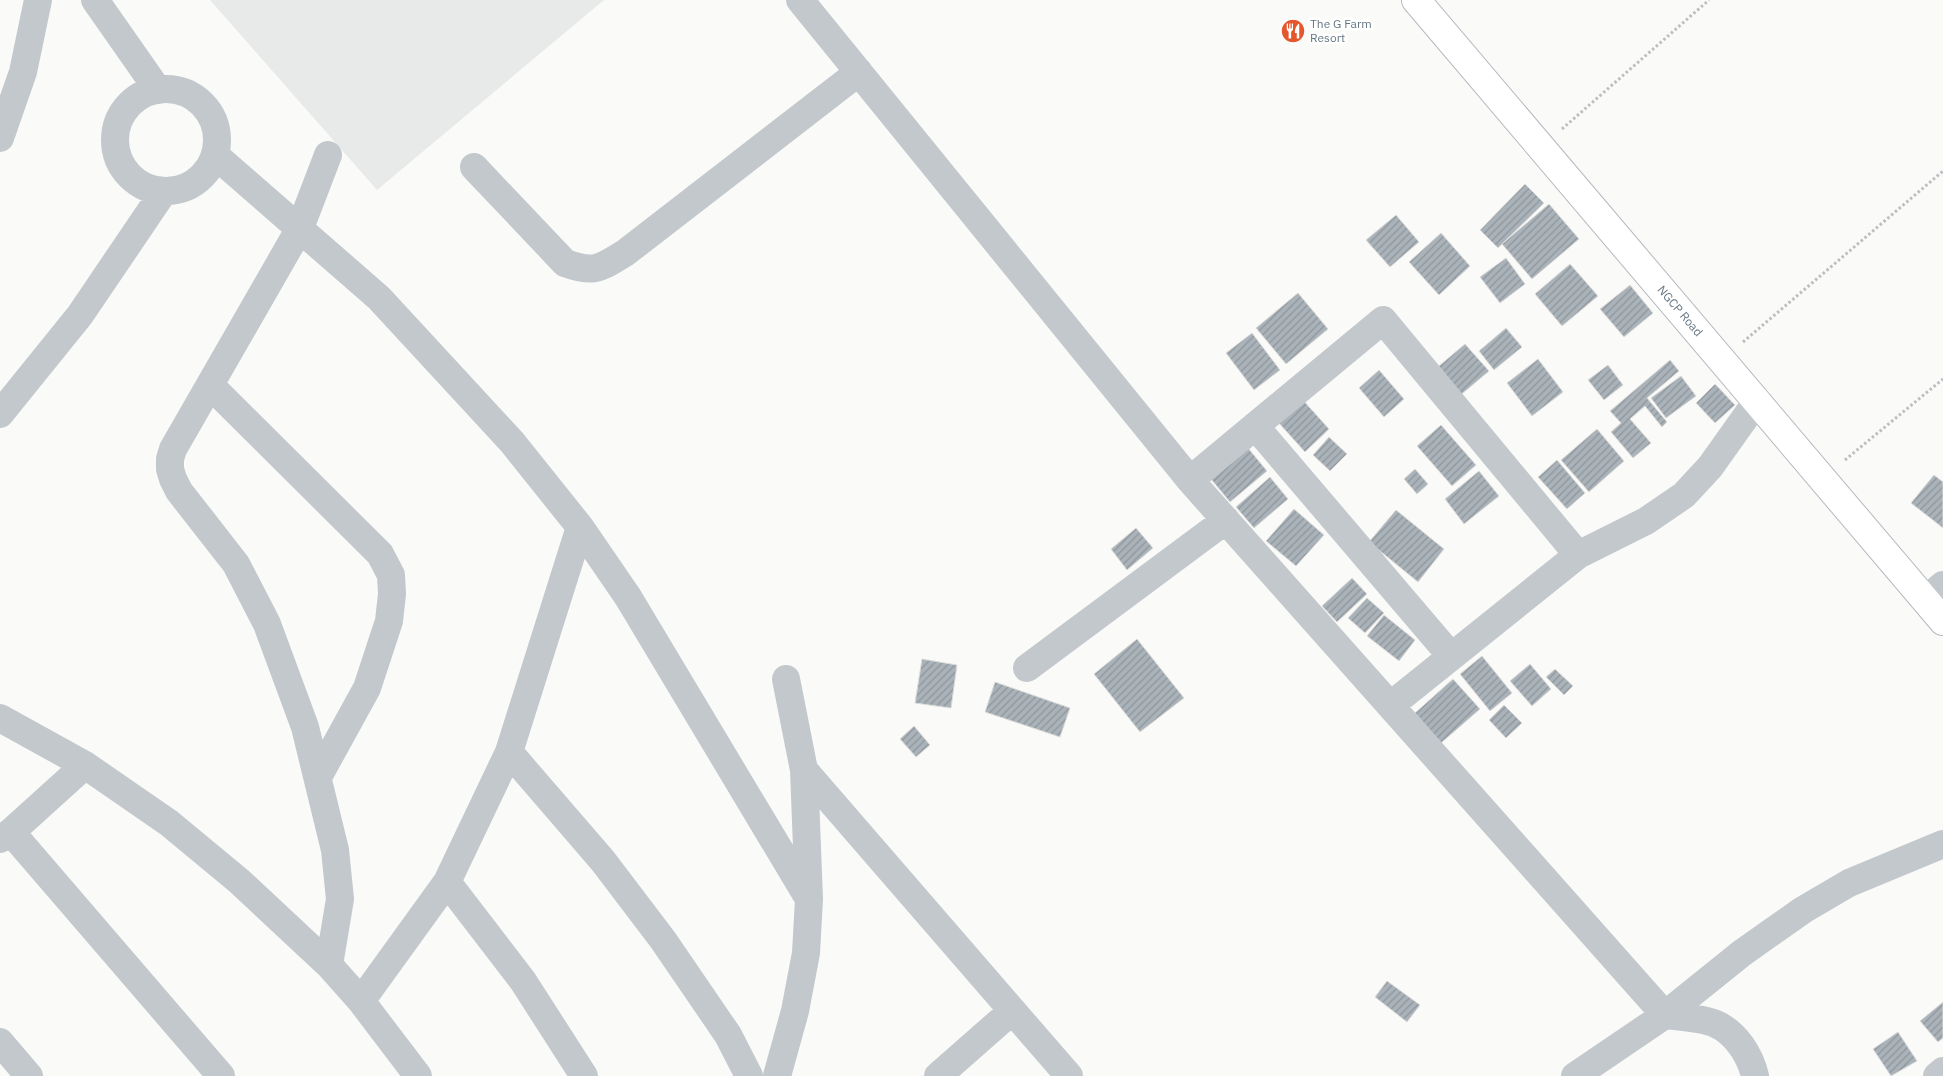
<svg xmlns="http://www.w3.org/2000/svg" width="1943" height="1076" font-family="'IBM Plex Sans',sans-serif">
<defs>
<pattern id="building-hatch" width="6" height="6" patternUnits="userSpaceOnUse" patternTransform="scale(1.25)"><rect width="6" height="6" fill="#aab3b9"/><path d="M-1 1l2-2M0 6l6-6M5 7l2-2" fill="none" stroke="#8e969c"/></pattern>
</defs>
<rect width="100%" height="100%" fill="#fafaf8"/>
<path fill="#e8e9e9" d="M210,0H604L377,190Z"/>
<path fill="url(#building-hatch)" stroke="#dcdcda" d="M1525,184L1544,203L1498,248L1480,230Z
M1549,204L1579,239L1532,279L1502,244Z
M1396,215L1419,242L1390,267L1366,240Z
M1441,233L1470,266L1439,295L1409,262Z
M1506,258L1525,284L1500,303L1480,277Z
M1570,264L1598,296L1562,326L1535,294Z
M1630,285L1653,313L1624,337L1600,309Z
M1298,293L1328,329L1286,364L1256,328Z
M1506,328L1522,347L1494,370L1479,351Z
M1252,333L1280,370L1254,390L1226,353Z
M1465,344L1489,371L1457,398L1433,371Z
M1538,359L1563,392L1532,416L1507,383Z
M1670,360L1679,371L1647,398L1667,422L1662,427L1645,406L1630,419L1651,443L1633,458L1611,432L1621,423L1610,411Z
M1608,365L1623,385L1604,400L1588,380Z
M1379,370L1404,399L1384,417L1359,388Z
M1681,376L1696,396L1666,418L1651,398Z
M1715,384L1735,405L1715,423L1696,403Z
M1302,399L1329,429L1305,452L1278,422Z
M1441,425L1476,465L1452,486L1417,446Z
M1597,429L1624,461L1589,492L1561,460Z
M1329,437L1347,454L1330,471L1313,455Z
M1243,442L1267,471L1230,502L1206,473Z
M1557,460L1585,493L1567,509L1538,477Z
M1415,469L1428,484L1417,494L1404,479Z
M1479,471L1499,496L1464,524L1445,499Z
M1934,475L1943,482V528L1911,503Z
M1270,477L1288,499L1254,528L1236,507Z
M1294,509L1324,535L1296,566L1266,541Z
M1396,510L1444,549L1418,582L1369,542Z
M1136,528L1153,548L1127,570L1111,549Z
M1352,578L1367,594L1337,622L1322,606Z
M1367,598L1384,613L1365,633L1348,618Z
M1384,615L1415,640L1399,661L1367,636Z
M1137,639L1184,698L1140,732L1094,674Z
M1482,656L1512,693L1490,711L1460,674Z
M922,659L957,665L951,708L915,703Z
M1530,664L1551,689L1532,706L1510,681Z
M1555,669L1573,686L1564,695L1546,677Z
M1453,679L1480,709L1441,743L1415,713Z
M995,682L1070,708L1060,737L985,712Z
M1504,705L1522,723L1506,738L1489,720Z
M914,726L930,745L916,757L900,739Z
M1387,981L1420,1005L1407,1022L1375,997Z
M1943,1002V1038L1938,1042L1920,1021Z
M1898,1032L1917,1061L1891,1076L1873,1049Z"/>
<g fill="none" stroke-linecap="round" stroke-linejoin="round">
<g stroke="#b5babe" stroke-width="30">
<g id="major">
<path id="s1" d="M1416,0L1943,621"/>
</g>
</g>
<path stroke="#bbbfc2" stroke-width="3" stroke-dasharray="2.5 2.5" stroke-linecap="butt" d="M1562,129L1709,0
M1743,342L1943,171
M1845,460L1943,379"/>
<path stroke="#c3c8cc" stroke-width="28" d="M95,0L158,90
M800,0L1190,480L1665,1015C1679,1017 1703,1018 1716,1024C1736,1033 1750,1055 1755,1076
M115 140a51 51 0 1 1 102 0a51 51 0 1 1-102 0Z
M0,138L23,72L38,0
M215,155L379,298L512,442L580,527L628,597L809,899
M328,155L300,228L173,449L170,459V469L173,479L179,491L236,564L267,624L305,727L335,850L340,899L329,965
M474,167L565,263C595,274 600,268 625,253L859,72
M210,385L380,554L391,575L392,594L389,621L367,688L318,777
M0,414L80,315L164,191
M1255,426L1451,656
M1190,480L1383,320L1578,555
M1925,600L1943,585
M1027,668L1226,520
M1391,705L1578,555L1646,521L1684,495L1710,467L1757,401
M0,718L85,765L169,823L239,881L329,965L361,1001L418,1076
M509,752L603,861L663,940L728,1035L749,1076
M804,770L1069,1076
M11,832L221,1076
M0,839L11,832L85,765
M447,882L523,981L584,1076
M361,1001L447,882L509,752L580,527
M0,1042L29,1076
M777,1076L795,1011L806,953L809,899L804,770L786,679
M938,1076L1012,1011
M1575,1076L1665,1015L1742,953L1803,910L1849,883L1943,844
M1937,1076L1943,1071"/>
<use href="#major" stroke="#fff" stroke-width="28"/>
</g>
<defs>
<g id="restaurant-disc" transform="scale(1.25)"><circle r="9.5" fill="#e4572e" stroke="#fff"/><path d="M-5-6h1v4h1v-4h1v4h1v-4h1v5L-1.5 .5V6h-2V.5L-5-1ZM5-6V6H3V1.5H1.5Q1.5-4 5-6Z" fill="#fff"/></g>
</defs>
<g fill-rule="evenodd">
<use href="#restaurant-disc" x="1293" y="31"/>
</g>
<g text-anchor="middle" stroke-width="5" stroke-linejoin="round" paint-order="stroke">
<g font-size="12" fill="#657683" stroke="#fff" text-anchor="start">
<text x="1310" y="28">The G Farm<tspan x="1310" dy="14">Resort</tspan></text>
</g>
<g font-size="12" fill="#657683" stroke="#fff">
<text dy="4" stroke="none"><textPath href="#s1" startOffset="408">NGCP Road</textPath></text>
</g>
</g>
</svg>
